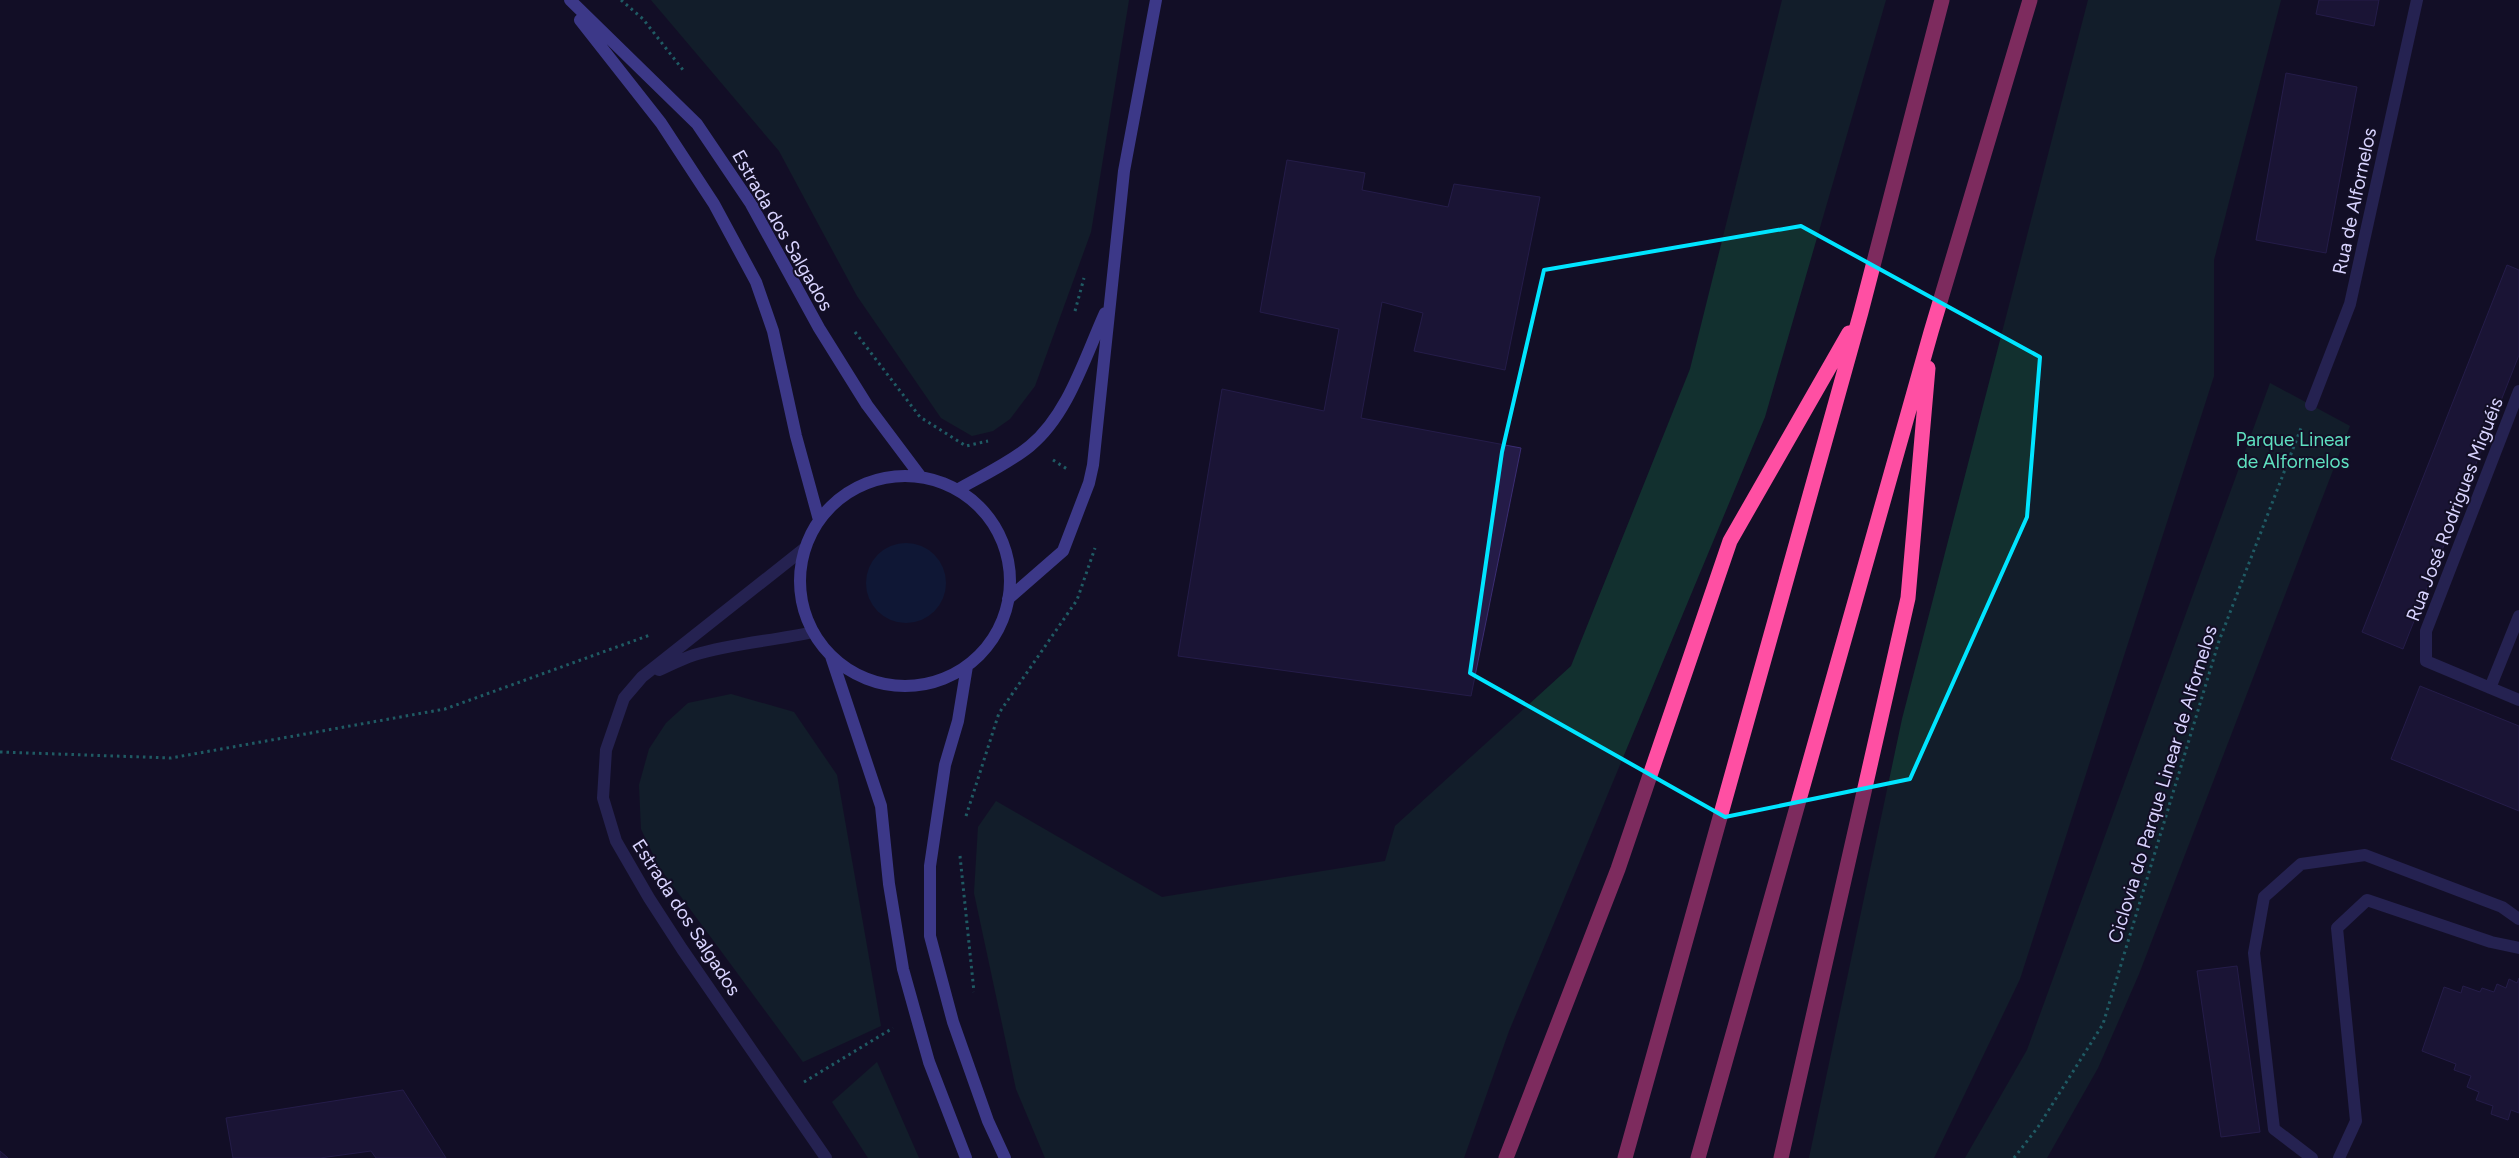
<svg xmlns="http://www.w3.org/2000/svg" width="2519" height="1158" font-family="Figtree,sans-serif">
<rect width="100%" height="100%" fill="#130f26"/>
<path fill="#12302f" d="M651,0H1129L1091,232L1035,386L1010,419L993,431L972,436L941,418L857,296L779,151Z
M1782,0H1886L1765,417L1509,1031L1464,1158H1045L1016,1089L974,893L978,827L996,801L1162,897L1385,861L1395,826L1571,666L1690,369Z
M2088,0H2281L2214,260V376L2020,979L1934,1158H1809L1902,719Z
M2270,383L2350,426L2139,974L2098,1068L2047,1158H1965L2027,1050Z
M731,694L794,712L837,775L881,1026L803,1062L659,867L641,829L639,785L649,749L666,723L688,703Z
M877,1062L919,1158H868L832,1102Z"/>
<path fill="#0c2248" d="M866 583a40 40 0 1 1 80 0a40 40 0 1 1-80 0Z"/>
<path fill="#241b47" stroke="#3b2d73" d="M2319,0H2379L2374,26L2316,14Z
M2286,73L2357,87L2326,253L2256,240Z
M1287,160L1365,173L1362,190L1448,207L1454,184L1540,197L1505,370L1414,351L1423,313L1382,302L1361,418L1521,448L1471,696L1178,656L1222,389L1324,411L1339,329L1260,312Z
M2507,265L2519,270V355L2403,649L2362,632Z
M2420,686L2519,726V811L2391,759Z
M2237,966L2260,1132L2221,1137L2197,971Z
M2519,978V1113L2511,1110L2508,1120L2491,1114L2493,1106L2476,1100L2479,1092L2467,1087L2471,1076L2454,1070L2456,1064L2422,1051L2444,987L2461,993L2463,986L2480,992L2482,988L2494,992L2497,984L2506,988L2509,979L2517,983Z
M403,1090L446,1158H376L371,1151L320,1158H233L226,1118Z
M0,1151L8,1158H0Z"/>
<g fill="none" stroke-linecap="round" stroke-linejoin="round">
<path stroke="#2fb8b0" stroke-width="3" stroke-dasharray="2.5 4" stroke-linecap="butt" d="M621,0L643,19L683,70
M1075,311L1084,278
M855,332L920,417L966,446L988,441
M1053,460L1067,469
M0,752L171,758L445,709L650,635
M966,816L999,713L1077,600L1095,548
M960,856L974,992
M804,1082L893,1028
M2014,1158L2038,1127L2103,1024L2219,641L2301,428"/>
<path stroke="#3d3a85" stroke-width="12" d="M2519,391L2426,631V661L2519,700
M2490,688L2519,616
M2312,1158L2274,1129L2254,953L2264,897L2301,864L2365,855L2502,907L2519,919
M2339,1158L2356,1121L2337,928L2367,900L2491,942L2519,948"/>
<path stroke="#3d3a85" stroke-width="12" d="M2311,405L2350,304L2417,0
M805,548L642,677L624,698L606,750L603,798L616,841L649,898L682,949L826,1158
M659,670C670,665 682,659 694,655C733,643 773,641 813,632"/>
<path stroke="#6f6bff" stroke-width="12" d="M570,0L697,124L751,204L819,328L867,405L921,477
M580,20L661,123L714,204L756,282L773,331L796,436L819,520
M800 581a105 105 0 1 1 210 0a105 105 0 1 1-210 0Z
M957,490C981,476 1008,464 1030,446C1068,415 1085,357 1105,313
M1008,599L1063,551L1089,483L1093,465L1124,171L1156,0
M831,656L881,806L889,884L903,969L929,1062L966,1158
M967,666L958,721L945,765L930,866V936L953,1022L988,1121L1005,1158"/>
<path stroke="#ff4fa3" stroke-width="15" d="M1506,1158L1618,869L1730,541L1849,333
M1625,1158L1861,312L1942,0
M1698,1158L1931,332L2030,0
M1781,1158L1908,598L1928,368"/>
</g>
<path d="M0 0H2519V1158H0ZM1801,226L2040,357L2027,517L1910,779L1725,817L1470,673L1502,452L1544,270Z" fill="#130f26" fill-opacity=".55" fill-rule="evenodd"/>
<path fill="none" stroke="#00e5ff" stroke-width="4" stroke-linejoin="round" d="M1801,226L2040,357L2027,517L1910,779L1725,817L1470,673L1502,452L1544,270Z"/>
<g text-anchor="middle" stroke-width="4" stroke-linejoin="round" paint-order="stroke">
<g font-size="19" fill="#d9d4ff" stroke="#130f26">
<text transform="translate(2354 201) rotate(-78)" y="7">Rua de Alfornelos</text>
<text transform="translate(783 230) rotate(60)" y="7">Estrada dos Salgados</text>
<text transform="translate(2454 509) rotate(-69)" y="7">Rua José Rodrigues Miguéis</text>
<text transform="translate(2162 784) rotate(-73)" y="7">Ciclovia do Parque Linear de Alfornelos</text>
<text transform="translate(687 917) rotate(57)" y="7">Estrada dos Salgados</text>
</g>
<g font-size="19" fill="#5fe0c0" stroke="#130f26">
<text x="2293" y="446">Parque Linear<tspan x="2293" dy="22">de Alfornelos</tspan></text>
</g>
</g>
</svg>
